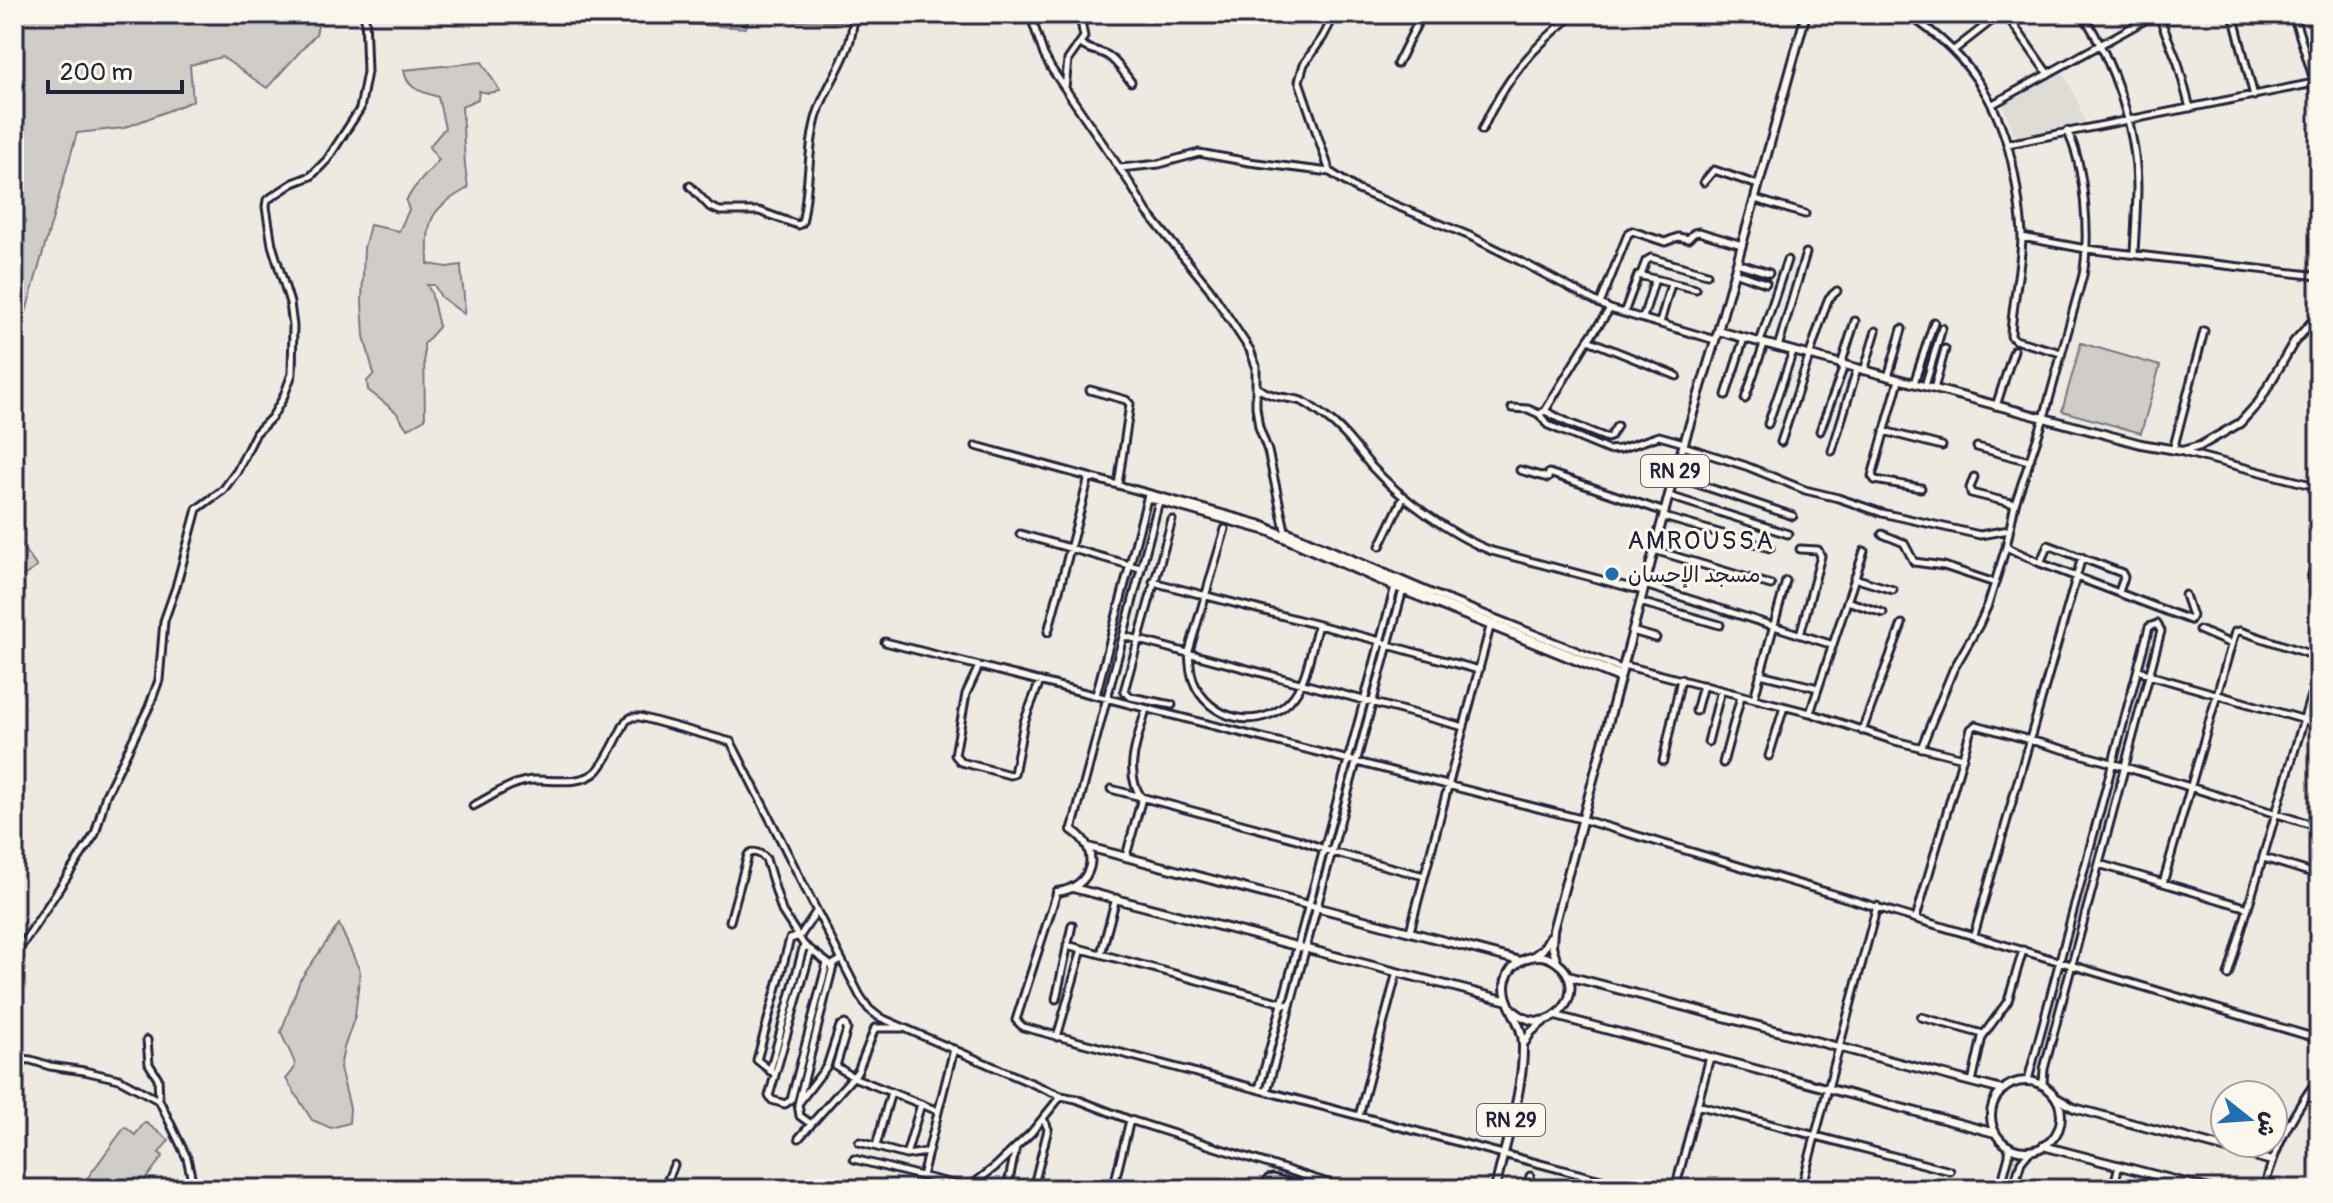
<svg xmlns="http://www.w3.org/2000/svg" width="2333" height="1203" font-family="Pangolin,'Playpen Sans Arabic',sans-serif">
<rect width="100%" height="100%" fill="#eeeae2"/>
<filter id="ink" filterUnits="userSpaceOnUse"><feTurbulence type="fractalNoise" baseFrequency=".0125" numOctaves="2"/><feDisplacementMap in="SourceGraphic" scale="16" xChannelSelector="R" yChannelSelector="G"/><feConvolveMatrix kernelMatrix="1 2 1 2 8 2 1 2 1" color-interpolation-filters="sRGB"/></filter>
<g filter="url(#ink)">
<path fill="#dfdbd5" d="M2063,72L2078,102L2085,125L2017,139L2001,102Z"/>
<path fill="#d0cdc9" stroke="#797882" stroke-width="2" d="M14,14H321L316,34L267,88L222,57L190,65L193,101L124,128L77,133L14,354Z
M687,14H845V18L841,22L794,21L749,15L746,28L686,24Z
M482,62L500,91L488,93L479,91L478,99L462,106L465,166L468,188C428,211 427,219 428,264L447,267L461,265C461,282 466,297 464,314L441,297L434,285H427L431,292L439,327L424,344L425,419L407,429L396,412L368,390L367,381L374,374L364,336L362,302L364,248L370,225L399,231L409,210L406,201L414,188L439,160L429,147L445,128L438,97C421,91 407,90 404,70Z
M2081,343L2160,366L2141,433L2062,411Z
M14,536L37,567L14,582Z
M339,924L360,971L355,1016L344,1048L340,1068L350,1108L349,1123L331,1128L312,1120L286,1079C289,1075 294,1071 295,1066C296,1061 283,1040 281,1032L300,980Z
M145,1122L169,1140L159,1153L163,1156L138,1189H89L83,1184L125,1127L135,1135Z"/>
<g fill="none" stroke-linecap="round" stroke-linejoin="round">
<g stroke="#22223b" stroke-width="11">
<path id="minor" d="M1030,14L1044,55L1051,68L1129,182L1147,212L1209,288L1250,350L1256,366V407L1259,427L1268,451L1285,530L1434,594L1622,669
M1335,14L1323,37L1304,64L1299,81L1330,172L1358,190L1470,236L1518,260L1610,309L1715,340
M1907,14C1974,57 2006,112 2017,190C2019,206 2022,222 2022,238C2021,271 2012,303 2011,336L2015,340L2061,353
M2006,14L2048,74
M2083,14C2114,64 2136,126 2137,185C2137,208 2135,231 2134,254
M2158,14L2178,63L2190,108
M2233,14L2254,96
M2293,14L2315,83L2319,108
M1081,44C1089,51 1098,50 1107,55C1117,61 1124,73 1131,82
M1954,50L2000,14
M1397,64L1422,14
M1065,88L1068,60L1084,37L1080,16
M1993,104L2156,14
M1482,130C1504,81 1532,47 1575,14
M2008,144L2319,82
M1120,168L1159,164L1199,153L1249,162L1330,172
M1704,182L1714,170L1758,185
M690,186L710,207L720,211H759L798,225L802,223C810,188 807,146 818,112C829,78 855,52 853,14
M1755,199L1805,214
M2022,237L2086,249L2319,276
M1737,263L1769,273
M1734,272L1766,283
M1641,274L1646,261L1651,258L1707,274
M1600,304L1628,234L1632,231L1665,242L1678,237L1688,239L1694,233L1699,232L1742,245
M1624,313L1638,275L1696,289
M1643,318L1655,279
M1660,323L1671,284
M1588,340L1677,376
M1760,342L1787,260
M1778,347L1806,253
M1841,365L1855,321
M1864,371L1876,331
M1888,377L1902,329
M1899,380L1872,476L1875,480L1921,488
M1914,383L1934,322
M1925,386L1942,328
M1257,388C1275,398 1279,396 1298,400C1307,402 1317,411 1324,416C1344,430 1356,448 1371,466C1400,498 1452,536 1492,551L1643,591
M1934,389L1945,349
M1090,390L1126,400L1130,404L1118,485
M1726,395L1744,338
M1745,399L1764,344
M1996,406L2014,350
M1512,408L1528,409L1539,414L1545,411L1588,340L1610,309
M1545,411L1569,423L1607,438L1610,437L1617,426
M1539,414L1548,425L1608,450L1620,449L1659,436L1684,443
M1768,424L1793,351
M1820,431L1844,366
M1884,431L1942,446
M1781,442L1826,305L1829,298L1837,291
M976,446L1260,524L1433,599L1620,674
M1683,446L1746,466L1805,490L1838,498L1882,513L1980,535L2009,530
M1977,447L2029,461
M2173,450L2204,331
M1832,451L1857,369
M2183,452L2319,487
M1520,470L1548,478L1549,473L1665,512
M1674,476L1793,516
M1974,477L1970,488L1971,493L2015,504
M1669,496L1788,534
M1147,498L1269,532L1403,591L1618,678
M1664,517L1770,548
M1225,529L1189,651C1190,664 1190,676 1196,687C1216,725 1268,730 1294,696C1308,677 1311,648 1318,625
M1020,534L1140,568
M1882,534L1904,543L1914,562L1944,566L1995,583
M2319,545L2311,579L2319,590
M1380,546L1404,496
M2006,547L2040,563L2190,620L2192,616L2185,595
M1800,549L1818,550L1821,556L1800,635
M1654,550L1771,585
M2040,563L2048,545L2122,573L2124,577L2119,592
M1854,578L1893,590
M1153,582L1380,641L1388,645L1479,670
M1645,585L1833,645
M1847,601L1883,613
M1640,602L1720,625
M2199,630L2231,644
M1632,631L1656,638
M1048,632L1089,477
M1124,636L1464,727
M885,642L1581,819L2319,1039
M1623,665L1810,713L1895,741L1963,758
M979,666L966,694L955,755L961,762L1010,775L1014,774L1024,722L1040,681
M2138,669L2149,675L2319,724
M1760,674L1818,688
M1096,695L1148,495
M1754,698L1786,581
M1172,705L1131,697L1124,691L1172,520
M1696,711L1703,685
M1810,713L1864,551
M1862,731L1902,624
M1708,742L1721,690
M1921,748L1953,670L1979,625L1988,605L2006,547L2015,504L2044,418L2083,275C2090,238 2085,164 2067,131
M1769,756L1784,707
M1663,761L1681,679
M1723,763L1741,696
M1111,789L1297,839L1332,852L1424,876
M473,806C493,796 513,780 536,780C555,780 583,785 597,771C608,760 618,735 626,721L632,717H640L731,742L860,996L869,1009L879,1017L1061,1096L1076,1099L1130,1120L1347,1189
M1072,830L1159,501
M1126,856L1142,798C1122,772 1139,737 1146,709
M2264,858L2319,875
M2099,864L2248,908
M2163,883L2235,632L2240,631L2319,657
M1057,892L1016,1020L1023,1027L1635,1189
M1916,918L1971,729L1976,725L2112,763L2319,827
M730,921L748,855C753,849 762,854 766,859L782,911L804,945L833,967
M1410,931L1490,627
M1974,935L2082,557
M1067,945L1290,1005
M811,950L769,1096L772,1100L785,1104L791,1100L827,963
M1101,954L1116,898
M14,957L95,834L106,795L149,707L159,680L164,621L176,587L197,509L223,490L237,471L256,433L272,417L283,398L292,374L293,326L290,303L272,245L266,207L267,200L293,183L311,176L327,160L360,109L367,72L365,14
M2228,975L2319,668
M1056,999L1072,925
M1921,1017L1983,1034
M1057,1037L1082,949
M147,1040L149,1064L158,1078L159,1100L187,1158L194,1189
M14,1059L31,1060L50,1066L84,1071L119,1079L158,1100
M770,1071L804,945
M775,1074L757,1060L790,939L800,936L816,912
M2028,1080L2149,627L2157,624L2161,631L2044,1069L2043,1084
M1972,1082L1982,1037L2008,1001L2023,950
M1259,1089L1396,583
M1267,1091L1404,586
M798,1104L827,1066L840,1026L845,1024L847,1029L836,1066L853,1077L938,1111
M1697,1105L1950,1171
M1359,1116L1397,972
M811,1124L800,1116L798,1104L832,970L834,964L841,960
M799,1138L858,1071L875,1028H904
M859,1142L906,1155L928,1152
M876,1146L891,1092
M906,1155L921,1104
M854,1159L968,1188
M922,1176L954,1049
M664,1189L674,1165
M967,1189L995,1167L1031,1133L1061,1096
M1007,1189L1016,1147
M1033,1189L1048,1129L1043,1118
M1113,1189L1130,1120
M1263,1189L1268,1179L1273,1178L1313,1189
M1526,1189L1530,1176
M1590,1189L1593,1178
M1675,1189L1710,1057
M1801,1189L1877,906
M2000,1189L2009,1156V1146
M2013,1189L2021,1162L2030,1151
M2113,1189L2119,1165
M2264,1189C2276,1143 2292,1116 2319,1077"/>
</g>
<g stroke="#22223b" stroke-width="12">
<path id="major" d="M1718,331L2141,444L2182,451L2200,446L2240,423L2259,402L2294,342L2319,314
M1088,847L1520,961
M1073,888L1508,1001
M1057,892C1093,888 1103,850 1072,830
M1535,955L1543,949L1550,937
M1557,962L1552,946L1553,930L1674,476L1718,331L1806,14
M1568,976L2002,1090
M1556,1016L1995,1133
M1525,1042L1531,1032L1544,1021
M1991 1116a35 35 0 1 1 70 0a35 35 0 1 1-70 0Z
M2057,1098L2074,1108L2272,1161
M2043,1146L2209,1189
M1495,1189C1505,1144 1524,1090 1523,1044C1523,1021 1500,1001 1506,980C1512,959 1538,949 1556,962C1593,987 1552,1045 1513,1010"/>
</g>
<use href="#minor" stroke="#fbf7ec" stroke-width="5"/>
<use href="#major" stroke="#fbf7ec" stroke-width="6"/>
</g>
</g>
<circle fill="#1f6fb2" stroke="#fbf7ec" stroke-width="3" cx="1612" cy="574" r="8"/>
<g text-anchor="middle" stroke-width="6" stroke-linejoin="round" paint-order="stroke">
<g fill="#fbf7ec" stroke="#636270" stroke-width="2">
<rect x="1641" y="455" width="68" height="32" rx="6"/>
<rect x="1477" y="1104" width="68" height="32" rx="6"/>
</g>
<g font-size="20" font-weight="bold" fill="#22223b">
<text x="1675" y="478">RN 29</text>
<text x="1511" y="1127">RN 29</text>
</g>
<g font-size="22" fill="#22223b" stroke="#fbf7ec" text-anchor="start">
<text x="1628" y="582">مسجد الإحسان</text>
</g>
<g font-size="26" letter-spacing="2" fill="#22223b" stroke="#fbf7ec">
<text x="1701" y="549">AMROUSSA</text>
</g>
</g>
<rect width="2333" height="1203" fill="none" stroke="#fbf7ec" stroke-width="48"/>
<rect x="24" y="24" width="2285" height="1155" fill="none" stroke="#22223b" stroke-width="3" filter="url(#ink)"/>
<g transform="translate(2249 1119) rotate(107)"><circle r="38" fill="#fbf7ec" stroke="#a4a2a5" stroke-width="2"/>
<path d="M0-6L14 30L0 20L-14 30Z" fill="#1f6fb2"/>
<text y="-12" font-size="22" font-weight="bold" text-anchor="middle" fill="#22223b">ش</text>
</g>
<path d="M48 80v12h134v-12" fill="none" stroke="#22223b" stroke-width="4"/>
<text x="60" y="80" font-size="24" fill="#22223b" stroke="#fbf7ec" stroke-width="6" paint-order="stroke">200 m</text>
</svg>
